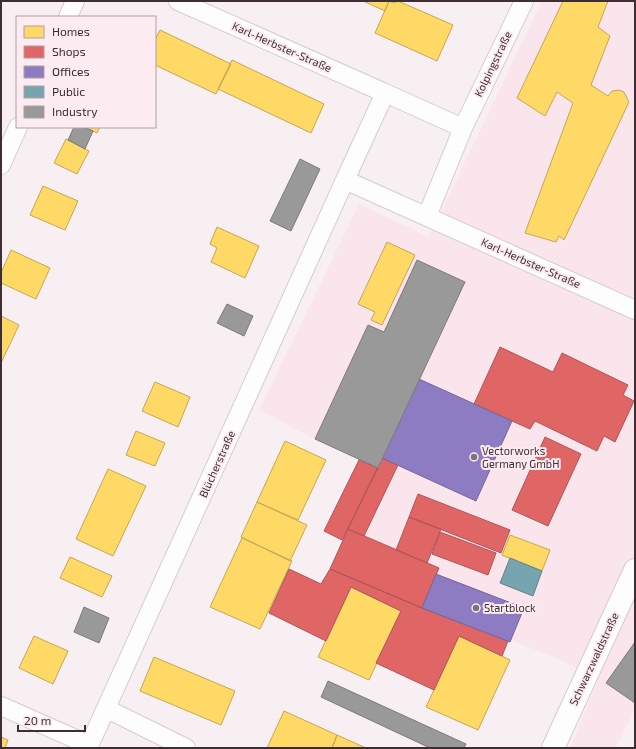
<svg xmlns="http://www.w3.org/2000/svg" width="636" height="749" font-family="'Exo 2',sans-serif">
<rect width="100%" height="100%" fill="#f8eff2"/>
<path fill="#fae5ec" d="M542,1H635V709L616,748H570L598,680L561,660L330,569L378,468L315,439L259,410L359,204L429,237Z"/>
<path fill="#ffd966" stroke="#c5a657" d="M363,1H389L385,11Z
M389,1L394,3L398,1L453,25L437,61L375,33Z
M563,1H608L598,27L610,36L591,85L608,96L612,91L619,90L624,92L629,102L564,240L559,236L556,242L525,233L573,103L557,92L545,116L517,98Z
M160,30L231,64L216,94L155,65V40Z
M232,60L324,104L311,133L218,89Z
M84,127H100L97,133Z
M66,139L89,151L77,174L54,163Z
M43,186L78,201L65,230L30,215Z
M217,227L259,246L245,278L211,262L217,248L210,244Z
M387,242L415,255L382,325L371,320L375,312L358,304Z
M11,250L50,268L36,299L1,283V273Z
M1,316L19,325L1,363Z
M155,382L190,397L178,427L142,411Z
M136,431L165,443L155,466L126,455Z
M285,441L326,460L298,520L257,502Z
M108,469L146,486L113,556L76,539Z
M257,502L307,525L290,561L241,537Z
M510,535L550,550L542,571L502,555Z
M242,538L292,561L260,629L210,607Z
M70,557L112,576L102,597L60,578Z
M351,587L401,611L369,680L318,657Z
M34,636L68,651L53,684L19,668Z
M459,636L510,660L478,730L426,707Z
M154,657L235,691L221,725L140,691Z
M284,711L337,735L332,748H267Z
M337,735L366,748H332Z
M1,737L8,740L5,748H1Z"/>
<path fill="#e06666" stroke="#af5557" d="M500,347L553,372L562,353L628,385L623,395L634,401L615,442L604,436L597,451L535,421L530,429L474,404Z
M545,437L581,454L548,526L512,510Z
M382,458L398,465L364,536L348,529Z
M359,460L378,468L342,540L324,531Z
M418,494L510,530L501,553L409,517Z
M409,517L441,529L427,563L396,550Z
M348,529L439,568L422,608L330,569Z
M440,532L496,553L488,575L432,554Z
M289,569L321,584L330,569L422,608L508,641L502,656L459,636L434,690L376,663L401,611L351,587L326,641L269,613Z"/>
<path fill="#8e7cc3" stroke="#766598" d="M419,379L512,421L476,501L382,458Z
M436,574L524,608L510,642L422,608Z"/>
<path fill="#76a5af" stroke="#65818a" d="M510,558L542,571L533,596L500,583Z"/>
<path fill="#999" stroke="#7e797b" d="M74,127H84L93,131L85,149L68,140Z
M300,159L320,169L291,231L270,221Z
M417,260L465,282L378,468L315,439L368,325L384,332Z
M227,304L253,316L244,336L217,323Z
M84,607L109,618L99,643L74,632Z
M635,642V703L606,683Z
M328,681L466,744L464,748H430L321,697Z"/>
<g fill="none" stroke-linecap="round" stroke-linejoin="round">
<g stroke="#d6cbcf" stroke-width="20">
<path id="minor" d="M178,1L385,93
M68,17L75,1
M463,128L385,93L345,180L635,310
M1,165L18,127
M427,216L463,128L524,1
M1,706L89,745
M107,709L186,748
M88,748L345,180"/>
</g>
<g stroke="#d6cbcf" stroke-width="24">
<path id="secondary" d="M553,748L635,570"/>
</g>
<use href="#minor" stroke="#fefdfd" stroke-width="18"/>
<use href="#secondary" stroke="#fefdfd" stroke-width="22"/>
</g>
<g fill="#7f7276" stroke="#fcebf1" stroke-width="1.5">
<circle cx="474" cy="457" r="4"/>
<circle cx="476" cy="608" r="4"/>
</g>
<g text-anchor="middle" stroke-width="4" stroke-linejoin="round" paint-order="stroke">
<g font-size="11" fill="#3e2e34" stroke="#fcebf1">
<text transform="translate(282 47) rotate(24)" y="4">Karl-Herbster-Straße</text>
<text transform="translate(493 64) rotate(-64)" y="4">Kolpingstraße</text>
<text transform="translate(531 263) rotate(24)" y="4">Karl-Herbster-Straße</text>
<text transform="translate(217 464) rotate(-66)" y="4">Blücherstraße</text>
<text transform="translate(594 659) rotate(-65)" y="4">Schwarzwaldstraße</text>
</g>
<g font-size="11" fill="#3e2e34" stroke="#fcebf1" text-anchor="start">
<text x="482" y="455">Vectorworks<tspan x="482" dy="13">Germany GmbH</tspan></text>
<text x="484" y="612">Startblock</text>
</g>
</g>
<rect width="636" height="749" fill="none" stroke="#3e2e34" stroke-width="4"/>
<rect x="16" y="16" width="140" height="112" fill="#fcebf1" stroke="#b09fa5"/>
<rect x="24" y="26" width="20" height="12" fill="#ffd966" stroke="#b09fa5"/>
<text x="52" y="36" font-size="12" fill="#3e2e34">Homes</text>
<rect x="24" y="46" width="20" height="12" fill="#e06666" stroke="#b09fa5"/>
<text x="52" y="56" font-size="12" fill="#3e2e34">Shops</text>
<rect x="24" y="66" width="20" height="12" fill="#8e7cc3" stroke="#b09fa5"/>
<text x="52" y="76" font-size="12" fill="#3e2e34">Offices</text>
<rect x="24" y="86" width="20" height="12" fill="#76a5af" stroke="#b09fa5"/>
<text x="52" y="96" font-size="12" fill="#3e2e34">Public</text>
<rect x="24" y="106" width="20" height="12" fill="#999999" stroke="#b09fa5"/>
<text x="52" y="116" font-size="12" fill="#3e2e34">Industry</text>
<path d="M18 725v6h67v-6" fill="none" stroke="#3e2e34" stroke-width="2"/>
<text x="24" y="725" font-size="12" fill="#3e2e34" stroke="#fcebf1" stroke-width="3" paint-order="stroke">20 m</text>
</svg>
